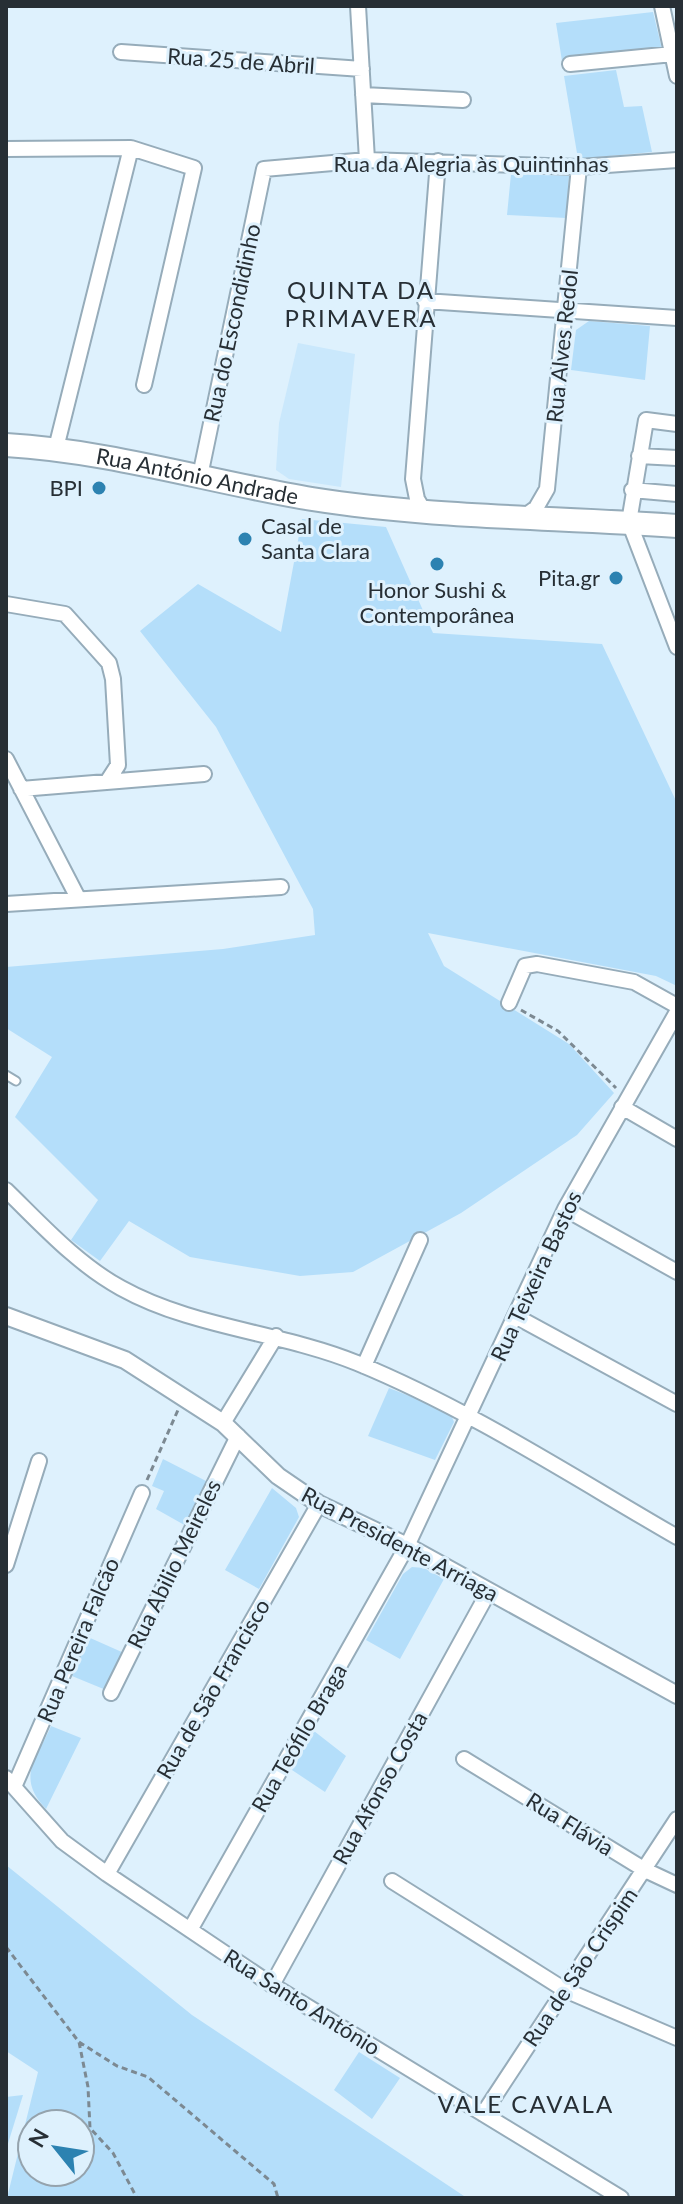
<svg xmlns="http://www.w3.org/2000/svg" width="683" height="2204" font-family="Lato,sans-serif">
<rect width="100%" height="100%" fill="#def1fd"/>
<path fill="#cae8fc" d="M298,343L355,354L341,487L289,479L276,470L279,423Z"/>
<path fill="#b4defa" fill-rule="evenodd" d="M653,12L662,49L562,61L556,23Z
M616,70L624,107L642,106L652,152L578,159L564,76Z
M511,174L569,176L566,218L507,215Z
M589,321L650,326L645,380L571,370L576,330Z
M302,519L386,527L433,633L602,644L677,803V986L656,976L428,933L444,966L569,1044L614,1093L577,1135L461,1213L353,1272L300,1276L190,1257L129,1221L100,1261L71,1240L98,1200L15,1117L52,1057L6,1028V967L223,949L315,935L313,909L216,727L140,631L198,584L281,632Z
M389,1388L450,1412L454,1422L435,1460L368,1436Z
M163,1459L208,1482L188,1527L156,1509L164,1491L152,1486Z
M272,1488L296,1508L299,1517L259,1589L225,1570Z
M412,1567L424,1568L444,1579L400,1659L366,1640L403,1574Z
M88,1637L124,1653L106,1690L72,1676Z
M51,1726L81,1738L46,1809C16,1777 36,1761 51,1726Z
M314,1731L346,1756L325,1792L292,1770Z
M6,1865L192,2015L467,2198H7L38,2072L6,2051ZM32,2124H80V2172H32Z
M359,2052L400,2078L372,2119L334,2090Z
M23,2095L6,2150V2097Z"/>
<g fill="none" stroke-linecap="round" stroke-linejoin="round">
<g stroke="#96acba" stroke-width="11">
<path id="service" d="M6,1075L16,1081"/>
</g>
<g stroke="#96acba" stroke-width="18">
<path id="minor" d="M358,6L367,160
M662,6L677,76
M121,52L362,69
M570,64L673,54
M363,95L463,100
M131,148L194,168L144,385
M6,149L131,148L56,448
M425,301L677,318
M677,424L646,420L629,522L677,647
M639,456L677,458
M200,476L264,169L367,160L579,167L677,160
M632,490L677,494
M424,511L417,499L413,479L438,161
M525,516L536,508L547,489L579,167
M6,604L65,614L109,663L113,679L118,765L107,782
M6,759L78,898
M21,789L204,774
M6,904L281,887
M509,1003L525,966L537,964L634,982L677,1006
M622,1107L677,1139
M6,1190C41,1224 77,1264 121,1288C193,1328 281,1332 357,1363C469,1409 573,1477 677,1537
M565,1209L677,1272
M517,1317L677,1404
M364,1366L420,1240
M223,1423L276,1336
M6,1565L39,1461
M111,1693L238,1436
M464,1759L645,1870L677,1885
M6,1778L62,1841L107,1874L272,1985L621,2198
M14,1787L142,1493
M107,1874L319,1504
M392,1881L565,1990L677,2038
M190,1930L407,1546L565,1209L677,1012
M272,1985L489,1591
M483,2114L677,1819"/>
</g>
<g stroke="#96acba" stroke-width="20">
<path id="tertiary" d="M6,1316L125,1360L223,1423L278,1476L319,1504L407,1546L677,1695"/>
</g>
<g stroke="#96acba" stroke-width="26">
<g id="primary">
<path id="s1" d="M6,445C110,451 210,482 312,499C432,518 556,517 677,526"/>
</g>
</g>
<path stroke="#7c8992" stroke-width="3" stroke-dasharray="6 4" stroke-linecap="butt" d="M521,1010L558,1031L616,1088
M147,1480L178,1410
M6,1947L79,2042L88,2087L90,2128L113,2153L137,2198
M79,2042L117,2066L148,2077L274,2184L278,2198"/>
<use href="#service" stroke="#fff" stroke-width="7"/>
<use href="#minor" stroke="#fff" stroke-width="14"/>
<use href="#tertiary" stroke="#fff" stroke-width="16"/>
<use href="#primary" stroke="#fff" stroke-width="22"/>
</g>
<g fill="#2c82b1" stroke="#def1fd" stroke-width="3">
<circle cx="99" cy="488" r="8"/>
<circle cx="245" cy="539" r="8"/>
<circle cx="437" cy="564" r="8"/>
<circle cx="616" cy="578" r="8"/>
</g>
<g text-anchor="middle" stroke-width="6" stroke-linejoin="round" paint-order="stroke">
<g font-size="22" fill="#272f35" stroke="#def1fd">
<text transform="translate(241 61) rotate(4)" y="8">Rua 25 de Abril</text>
<text x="471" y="172">Rua da Alegria às Quintinhas</text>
<text transform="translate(232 323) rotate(-78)" y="8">Rua do Escondidinho</text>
<text transform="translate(562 346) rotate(-84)" y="8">Rua Alves Redol</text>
<text dy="8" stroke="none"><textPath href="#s1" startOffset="194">Rua António Andrade</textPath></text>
<text transform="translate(536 1276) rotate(-65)" y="8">Rua Teixeira Bastos</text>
<text transform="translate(400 1544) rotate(28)" y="8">Rua Presidente Arriaga</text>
<text transform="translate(174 1564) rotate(-64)" y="8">Rua Abilio Meireles</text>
<text transform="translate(78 1640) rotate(-67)" y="8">Rua Pereira Falcão</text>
<text transform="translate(213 1689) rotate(-60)" y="8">Rua de São Francisco</text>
<text transform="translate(299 1738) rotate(-60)" y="8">Rua Teófilo Braga</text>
<text transform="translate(380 1788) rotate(-61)" y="8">Rua Afonso Costa</text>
<text transform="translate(570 1824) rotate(32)" y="8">Rua Flávia</text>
<text transform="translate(580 1967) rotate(-56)" y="8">Rua de São Crispim</text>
<text transform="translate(302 2002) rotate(32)" y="8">Rua Santo António</text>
</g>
<g font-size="22" fill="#272f35" stroke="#def1fd" text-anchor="end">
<text x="83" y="496">BPI</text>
<text x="261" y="534" text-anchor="start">Casal de<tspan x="261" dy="25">Santa Clara</tspan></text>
<text x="600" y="586">Pita.gr</text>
<text x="437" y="598" text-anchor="middle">Honor Sushi &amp;<tspan x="437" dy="25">Contemporânea</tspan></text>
</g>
<g font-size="24" letter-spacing="2" fill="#272f35" stroke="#def1fd">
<text x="361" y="299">QUINTA DA<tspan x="361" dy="28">PRIMAVERA</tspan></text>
<text x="526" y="2113">VALE CAVALA</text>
</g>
</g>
<rect width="683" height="2204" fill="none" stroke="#272f35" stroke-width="16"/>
<g transform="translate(56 2148) rotate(300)"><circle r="38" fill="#def1fd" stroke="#95a3ad" stroke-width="2"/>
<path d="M0-6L14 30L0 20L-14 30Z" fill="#2c82b1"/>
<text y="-12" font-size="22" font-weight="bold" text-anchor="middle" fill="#272f35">N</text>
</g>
</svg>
